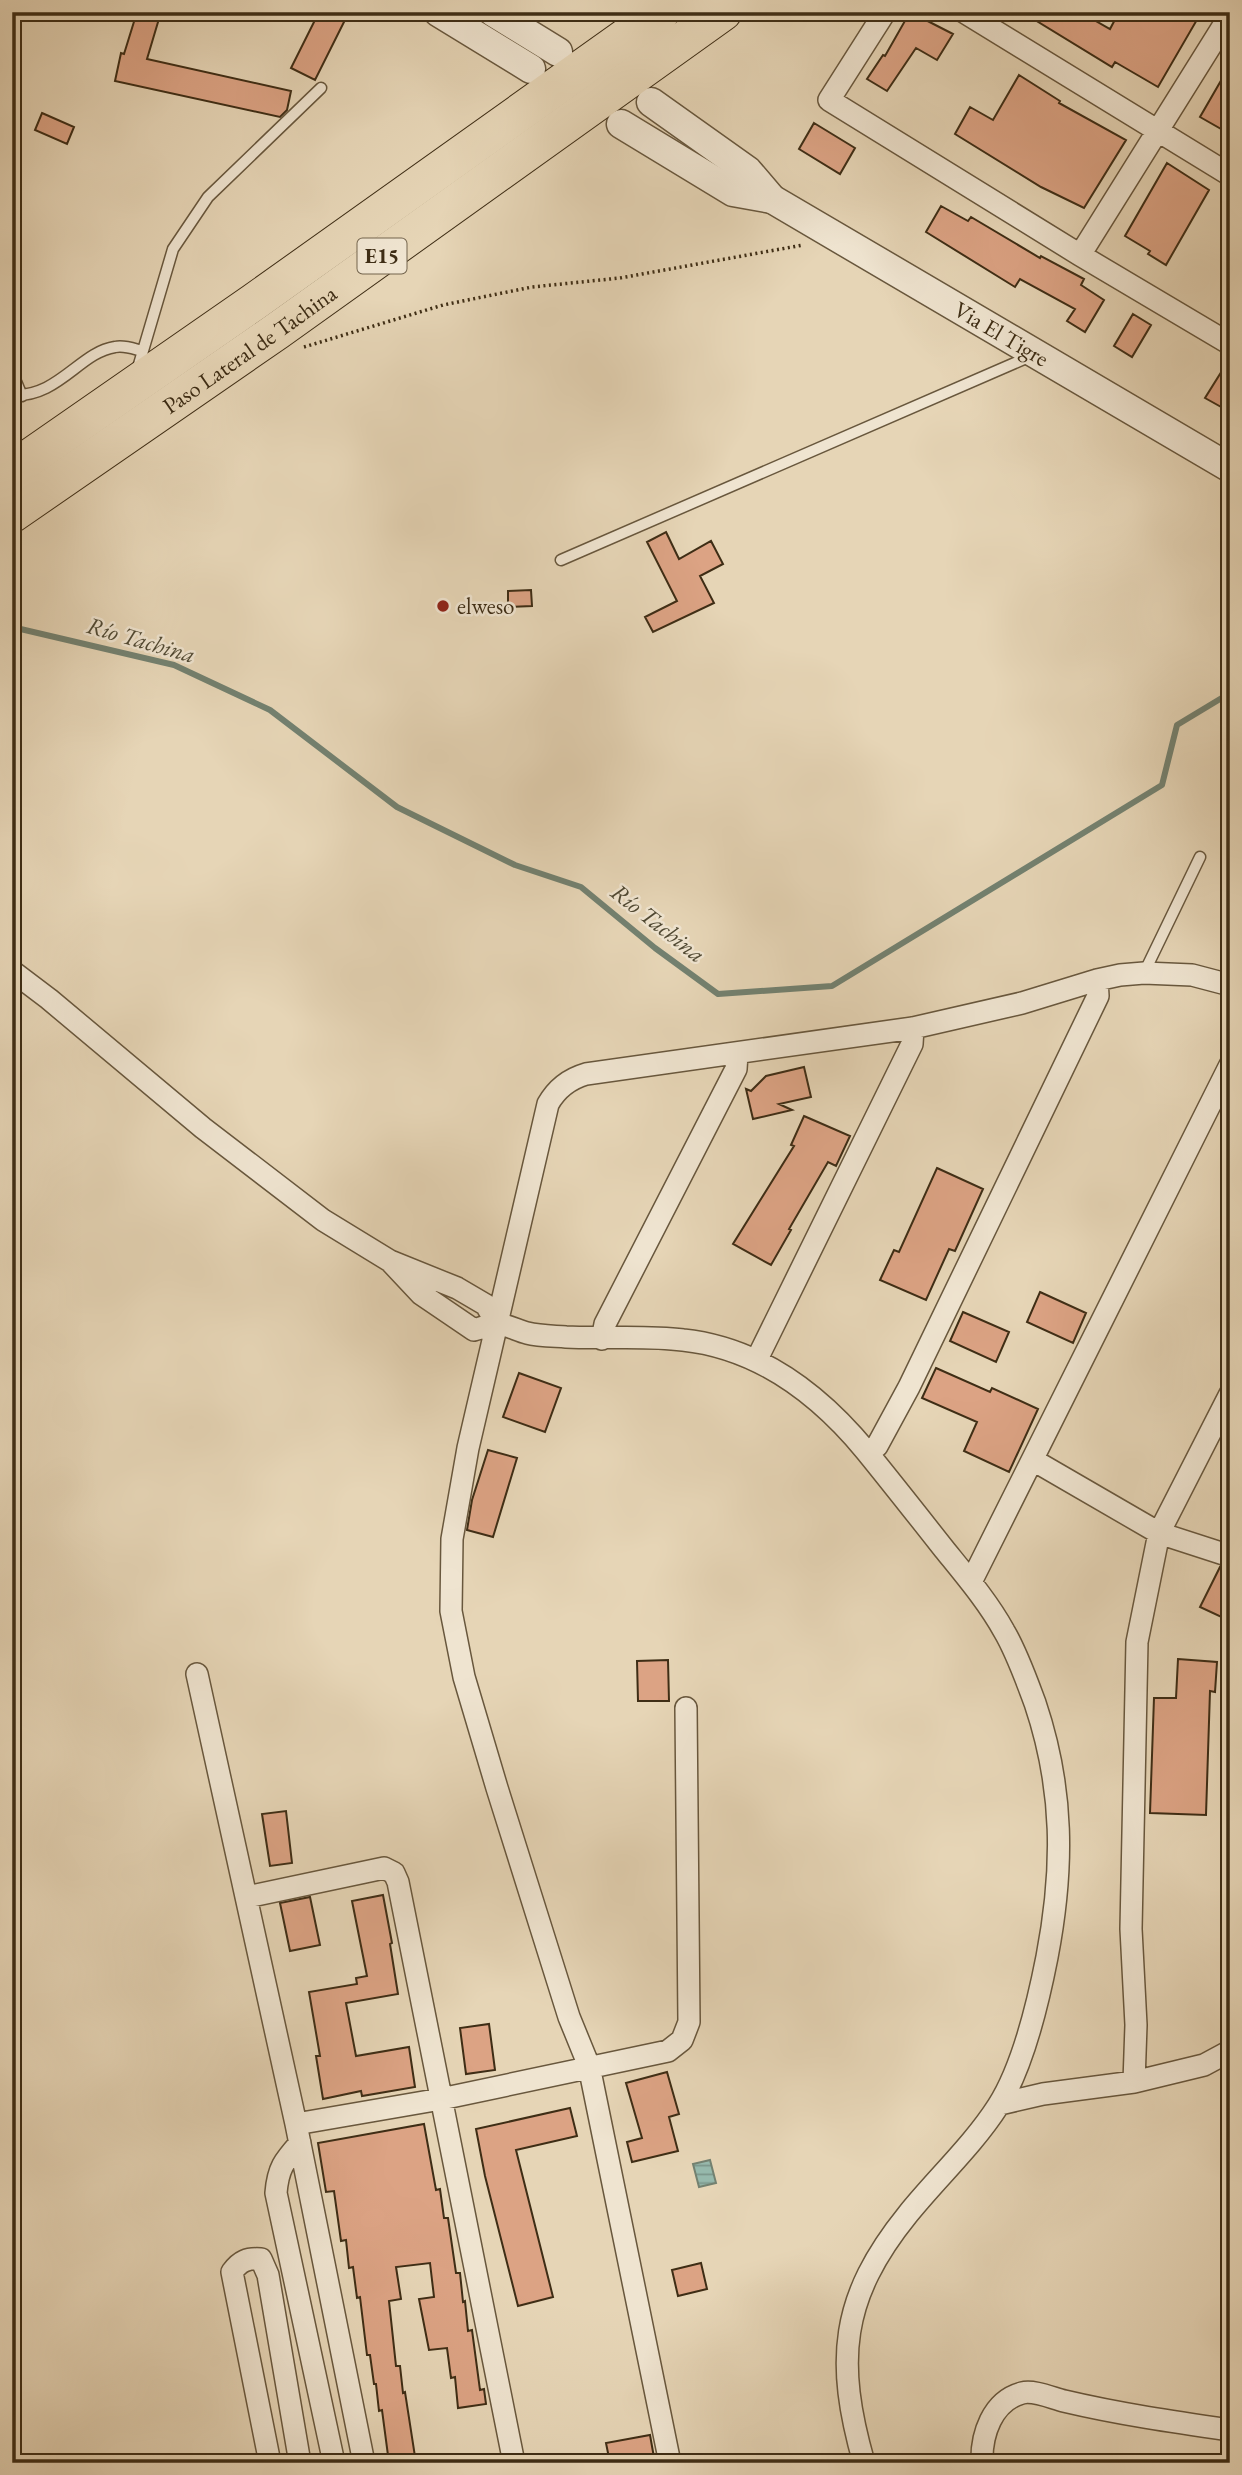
<svg xmlns="http://www.w3.org/2000/svg" width="1242" height="2475" font-family="'EB Garamond',serif">
<defs>
<pattern id="water-rules" width="6" height="5" patternUnits="userSpaceOnUse" patternTransform="scale(1.75)"><rect width="6" height="5" fill="#96b9ac"/><path d="M0 2.5h6" fill="none" stroke="#7c978b"/></pattern>
</defs>
<rect width="100%" height="100%" fill="#e6d5b6"/>
<filter id="stains"><feTurbulence type="fractalNoise" baseFrequency=".00286" numOctaves="4"/><feColorMatrix values="0 0 0 0 .2 0 0 0 0 .09 0 0 0 0 .02 0 0 0 .5 -.17"/></filter>
<radialGradient id="worn" r=".72"><stop offset=".6" stop-color="#630" stop-opacity="0"/><stop offset="1" stop-color="#630" stop-opacity=".3"/></radialGradient>
<path fill="url(#water-rules)" stroke="#738170" stroke-width="2" d="M710,2160L716,2183L699,2187L693,2164Z"/>
<g fill="none" stroke-linecap="round" stroke-linejoin="round">
<path stroke="#738170" stroke-width="6" d="M12,627L174,665L270,710L397,807L515,865L581,887L655,948L718,994L832,986L1162,785L1177,725L1230,693"/>
</g>
<path fill="#dca384" stroke="#3e2d15" stroke-width="2" d="M137,12H161L147,59L291,91L287,110L280,117L115,81L121,53L124,54Z
M319,12H349L315,80L291,68Z
M910,12L953,34L937,60L916,48L887,91L867,79L883,55L885,56Z
M1022,12H1080L1110,29L1119,12H1187L1198,18L1158,87L1115,62L1112,67Z
M1230,65V134L1200,117Z
M1019,75L1060,101L1059,103L1126,140L1084,208L1041,187L955,134L970,107L993,120Z
M42,113L74,127L67,144L35,130Z
M814,123L855,148L840,174L799,149Z
M1167,163L1209,190L1166,265L1148,254L1150,251L1125,236Z
M941,206L968,221L971,217L1040,258L1041,256L1084,279L1081,285L1104,300L1085,332L1067,321L1075,309L1020,279L1015,287L926,232Z
M1133,314L1151,325L1132,357L1114,346Z
M1230,358V398L1223,408L1205,398Z
M666,532L679,559L711,541L723,564L700,576L714,603L653,632L645,617L677,601L647,542Z
M531,590L532,606L508,607V591Z
M804,1067L811,1097L779,1104L792,1110L753,1119L746,1089L751,1091L766,1076Z
M804,1116L850,1136L836,1166L828,1162L789,1229L791,1230L771,1265L733,1244L794,1146L791,1145Z
M937,1168L983,1189L955,1251L949,1249L926,1300L880,1280L894,1250L899,1252Z
M1040,1292L1086,1313L1073,1343L1027,1322Z
M963,1312L1009,1332L996,1362L950,1341Z
M936,1368L990,1392L992,1388L1038,1409L1009,1472L964,1451L977,1422L922,1398Z
M519,1373L561,1388L545,1432L503,1417Z
M488,1450L517,1458L493,1537L467,1530L472,1500Z
M1220,1567L1230,1569V1621L1200,1607Z
M1178,1659L1217,1662L1215,1692L1210,1691L1206,1815L1150,1813L1154,1698H1176Z
M668,1660L669,1701H638L637,1661Z
M286,1811L292,1863L270,1866L262,1814Z
M383,1895L392,1943L390,1944L398,1994L346,2003L356,2056L409,2047L415,2087L362,2096L361,2091L323,2099L316,2056H320L309,1992L357,1984L356,1978L367,1976L352,1901Z
M310,1897L320,1945L290,1951L280,1903Z
M489,2024L495,2070L466,2074L460,2028Z
M667,2072L679,2114L669,2117L678,2151L632,2162L627,2142L642,2138L626,2083Z
M570,2108L577,2136L516,2150L553,2297L518,2306L485,2176L476,2129Z
M424,2124L436,2190L440,2189L444,2218H448L456,2273H460L463,2302L465,2301L468,2331L472,2330L480,2390L484,2389L486,2404L458,2408L455,2377L451,2378L447,2348L429,2350L419,2299L434,2297L430,2263L396,2267L401,2299L389,2301L396,2366H400L403,2393L405,2392L416,2463H389L382,2410L379,2411L376,2384H374L370,2355H367L360,2297L357,2298L353,2267L349,2268L346,2240L341,2241L334,2191L326,2192L318,2143Z
M701,2263L707,2289L678,2296L672,2270Z
M650,2435L655,2463H610L606,2443Z"/>
<g fill="none" stroke-linecap="round" stroke-linejoin="round">
<g stroke="#68573d" stroke-width="13">
<path id="service" d="M137,371L173,249L208,197L321,88
M12,372L22,396
M12,395C58,398 80,352 115,347C125,345 134,349 142,351
M561,560L1031,356
M1144,973L1200,857"/>
</g>
<g stroke="#68573d" stroke-width="24">
<path id="minor" d="M885,12L829,100L1080,255L1230,344
M964,12L1230,175
M1080,255L1230,15
M12,971L49,999L203,1128L323,1220L390,1261L457,1288L486,1305L497,1324
M390,1261L421,1294L474,1330C481,1328 490,1324 497,1324C506,1324 518,1331 527,1333C539,1336 553,1336 566,1337C605,1339 645,1335 683,1340C758,1348 819,1394 866,1451C892,1483 918,1516 944,1549C965,1575 988,1602 1004,1631C1017,1653 1026,1679 1035,1703C1064,1789 1064,1868 1047,1957C1038,2003 1023,2067 998,2106C973,2145 937,2178 908,2214C840,2298 835,2361 864,2463
M602,1339L605,1324L736,1069L737,1054
M757,1359L912,1044L913,1028
M868,1453L877,1446L909,1387L1098,996L1097,980
M1033,1460L1159,1533L1230,1556
M971,1582L1230,1065
M197,1674L296,2124L364,2463
M247,1897L384,1868L394,1873L398,1882L514,2463
M1134,2082L1204,2065L1230,2051
M1000,2104L1043,2094L1134,2082L1136,2025L1131,1929L1137,1642L1159,1533L1230,1394
M296,2124L441,2099L668,2051L682,2040L689,2022L686,1708
M300,2143C284,2161 278,2168 276,2193L334,2463
M270,2463L232,2272C240,2261 247,2258 261,2259L268,2275L300,2463
M670,2463L589,2066L569,2017L497,1788L464,1677L451,1611L452,1539L468,1448L548,1104C557,1088 569,1079 586,1074L913,1028L1022,1003L1097,980L1120,975L1144,973L1192,975L1230,985
M982,2463C981,2435 992,2401 1022,2393C1034,2390 1052,2398 1064,2401C1119,2414 1174,2422 1230,2430"/>
</g>
<g stroke="#68573d" stroke-width="31">
<g id="tertiary">
<path d="M438,12L531,69"/>
<path d="M493,12L558,52"/>
<path id="s1" d="M651,102L748,171L772,199L1230,468"/>
<path d="M621,124L733,192L772,199"/>
</g>
</g>
<g stroke="#3e2d15" stroke-width="39">
<g id="trunk">
<path d="M12,470L254,302L661,12"/>
<path id="s2" d="M12,514L277,331L723,12"/>
</g>
</g>
<path stroke="#3e2d15" stroke-width="3.5" stroke-dasharray="2 3.5" stroke-linecap="butt" d="M304,347L443,305L532,287L620,278L803,245"/>
<use href="#service" stroke="#efe4d0" stroke-width="10"/>
<use href="#minor" stroke="#efe4d0" stroke-width="21"/>
<use href="#tertiary" stroke="#efe4d0" stroke-width="28"/>
<use href="#trunk" stroke="#e6d5b6" stroke-width="37"/>
</g>
<circle fill="#8f2418" stroke="#efe4d0" stroke-width="2.5" cx="443" cy="606" r="7"/>
<g text-anchor="middle" stroke-width="5" stroke-linejoin="round" paint-order="stroke">
<rect fill="#efe4d0" stroke="#73644d" stroke-width="2" x="357.5" y="238.5" width="49" height="35" rx="5"/>
<g font-size="21" font-weight="bold" fill="#3e2d15">
<text x="382" y="263">E15</text>
</g>
<g font-size="23" fill="#3e2d15" stroke="#efe4d0">
<text dy="8" stroke="none"><textPath href="#s1" startOffset="422">Via El Tigre</textPath></text>
<text dy="8" stroke="none"><textPath href="#s2" startOffset="289">Paso Lateral de Tachina</textPath></text>
</g>
<g font-size="23" fill="#3e2d15" stroke="#efe4d0" text-anchor="start">
<text x="457" y="614">elweso</text>
</g>
<g font-size="24" font-style="italic" fill="#504933" stroke="#efe4d0">
<text transform="translate(141 640) rotate(16)" y="8">Río Tachina</text>
<text transform="translate(658 923) rotate(38)" y="8">Río Tachina</text>
</g>
</g>
<rect width="1242" height="2475" fill="none" stroke="#e6d5b6" stroke-width="42"/>
<rect x="14" y="14" width="1214" height="2447" fill="none" stroke="#3e2d15" stroke-width="3.5"/>
<rect x="21" y="21" width="1200" height="2433" fill="none" stroke="#3e2d15" stroke-width="2"/>
<rect width="100%" height="100%" filter="url(#stains)"/>
<rect width="100%" height="100%" fill="url(#worn)"/>
</svg>
